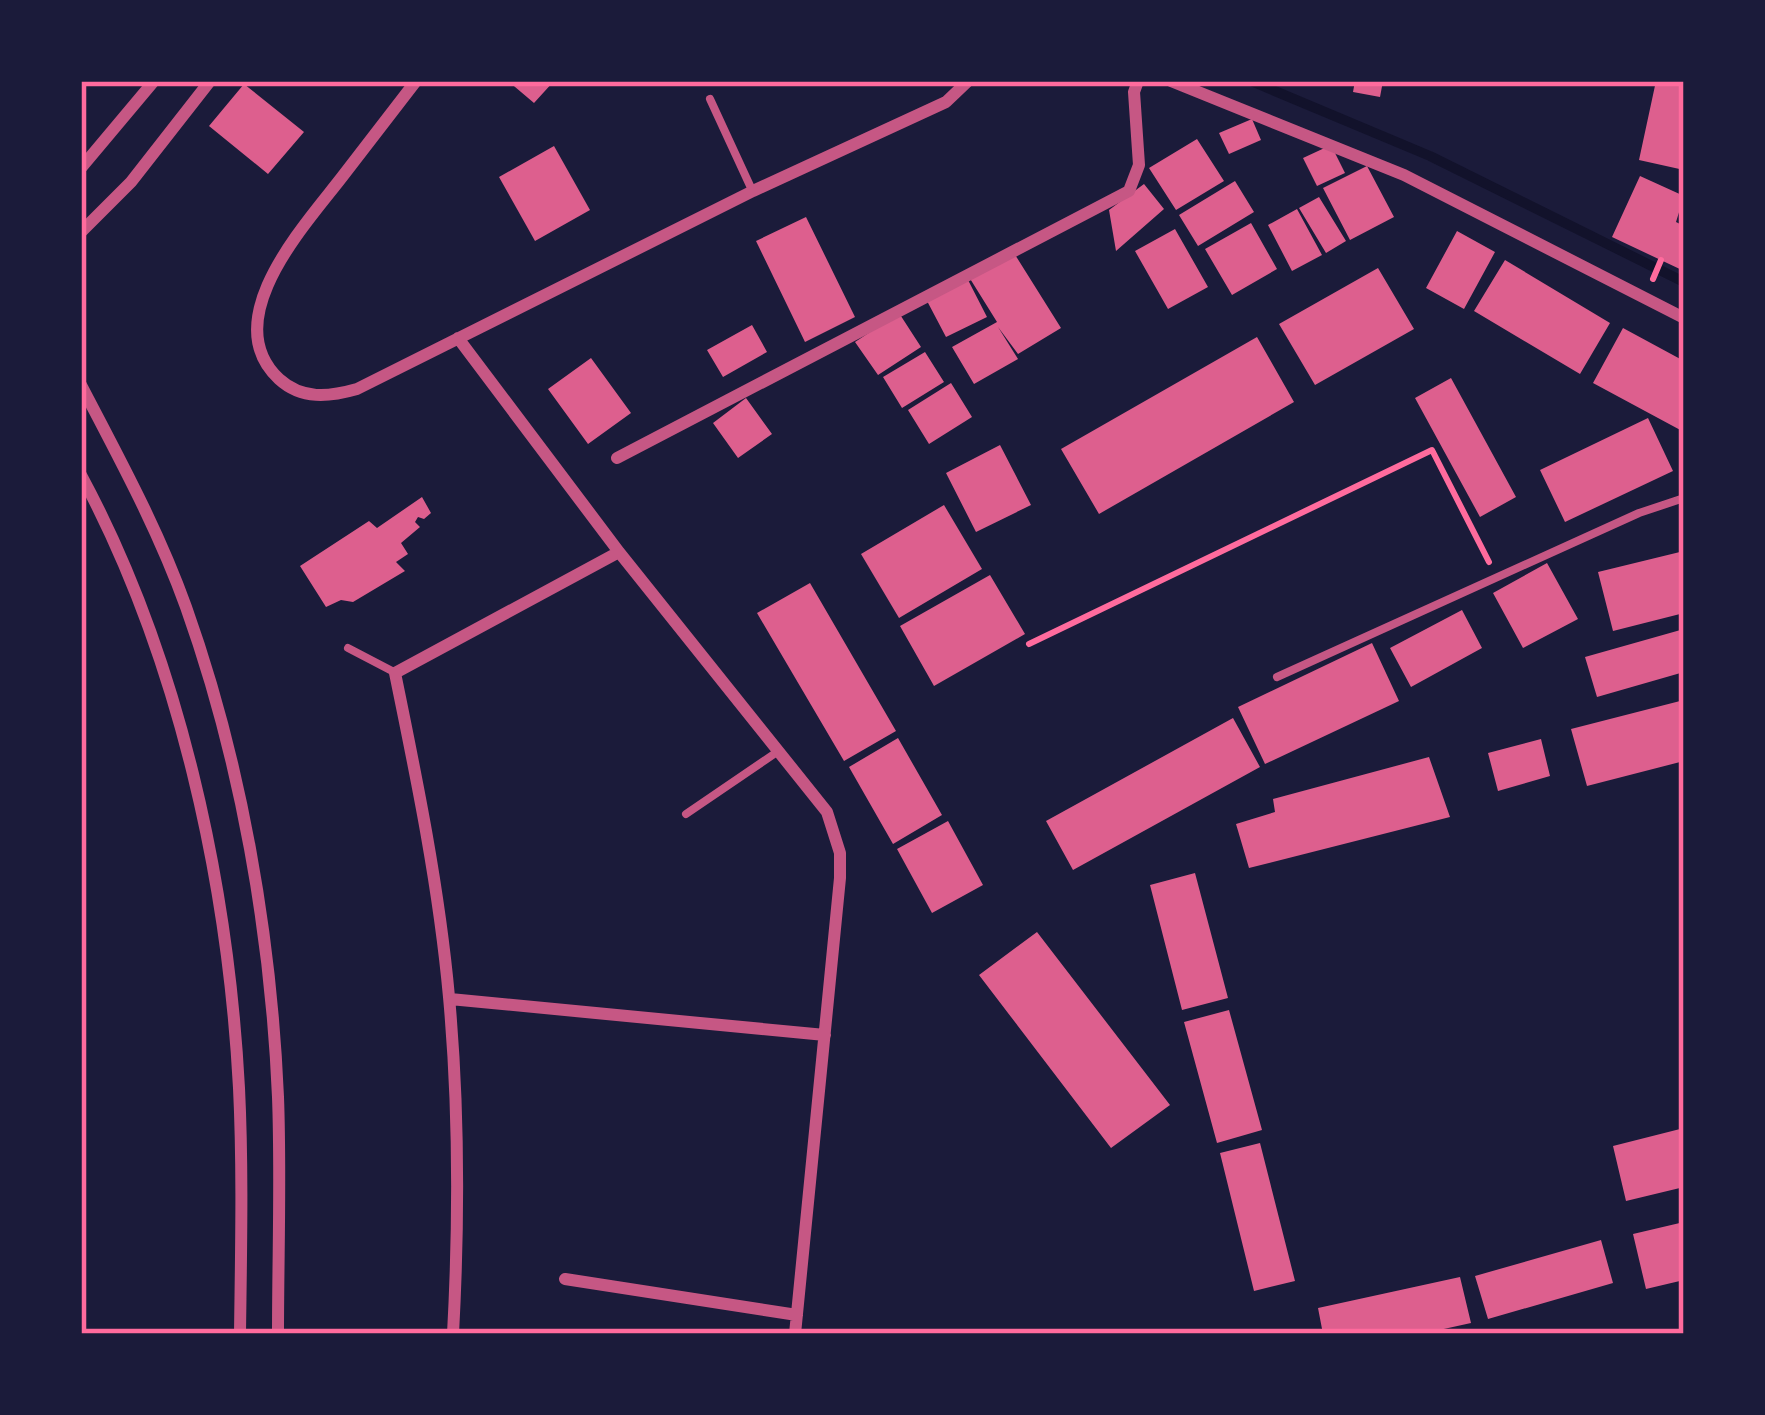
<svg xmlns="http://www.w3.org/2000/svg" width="1765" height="1415" font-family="'Alegreya Sans',sans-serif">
<rect width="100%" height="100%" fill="#1b1b3a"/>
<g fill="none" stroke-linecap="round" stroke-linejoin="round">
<path stroke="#12122b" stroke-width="10" d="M1251,81L1430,156L1684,282"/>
</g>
<path fill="#dd5f8e" d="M508,81H554L534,103Z
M1355,81H1383L1380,97L1353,92Z
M1656,81L1684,86V170L1639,160Z
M244,84L304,132L268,174L209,126Z
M1252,119L1261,140L1229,154L1219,133Z
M1197,139L1224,181L1176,210L1149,168Z
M1331,145L1345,173L1317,186L1303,158Z
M554,146L590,210L535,241L499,177Z
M1367,166L1394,217L1350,240L1323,188Z
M1640,176L1684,196L1676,222L1684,226V271L1612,237Z
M1235,181L1254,212L1198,246L1179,215Z
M1144,184L1164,209L1116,251L1109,210Z
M1319,197L1346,241L1326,253L1299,208Z
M1297,209L1322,255L1292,271L1268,225Z
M806,217L855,317L805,342L756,241Z
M1251,223L1277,269L1232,295L1205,249Z
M1175,229L1208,287L1168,309L1135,251Z
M1457,231L1495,252L1464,309L1426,288Z
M1012,250L1061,328L1018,354L998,327L1018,359L974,384L952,347L997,322L969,277Z
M1505,260L1610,323L1580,374L1474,311Z
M1378,268L1414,329L1315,385L1279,324Z
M967,278L987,317L946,337L926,299Z
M899,313L921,347L878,375L855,342Z
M752,325L767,352L723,377L707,350Z
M1623,328L1684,361V432L1593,383Z
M1257,337L1294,402L1099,514L1061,449Z
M925,352L944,382L902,408L883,377Z
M591,358L631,413L588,444L548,389Z
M1451,378L1516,497L1480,517L1415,398Z
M951,383L972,417L929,444L908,410Z
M746,398L772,434L738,458L713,423Z
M1648,418L1673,471L1565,522L1540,470Z
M1000,445L1031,505L976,532L946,473Z
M422,497L431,513L424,519L418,517L415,522L420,527L401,543L408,554L396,562L405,571L353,602L341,600L326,607L300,566L369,521L377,528Z
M944,505L982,569L899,618L861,554Z
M1684,551V613L1613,631L1598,572Z
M1547,563L1578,619L1523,648L1493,593Z
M990,575L1025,634L934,686L900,626Z
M810,583L896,731L844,761L757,613Z
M1462,610L1482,648L1411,687L1390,648Z
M1684,629V672L1597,697L1585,657Z
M1372,643L1399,701L1265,764L1238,707Z
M1684,700V761L1587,786L1571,729Z
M1233,718L1260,767L1073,870L1046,821Z
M898,738L942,815L893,844L849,767Z
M1541,739L1550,776L1498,791L1488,753Z
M1429,757L1450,817L1249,868L1236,824L1275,812L1273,799Z
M948,821L983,885L932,913L897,849Z
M1195,873L1228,998L1182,1010L1150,885Z
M1037,932L1170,1105L1111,1148L979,975Z
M1229,1010L1262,1130L1217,1143L1184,1022Z
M1684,1128V1187L1626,1201L1613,1146Z
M1260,1143L1295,1281L1254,1291L1220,1153Z
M1684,1222V1280L1646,1289L1633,1234Z
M1601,1240L1613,1283L1488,1319L1475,1276Z
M1460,1277L1471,1323L1421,1334H1323L1318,1308Z"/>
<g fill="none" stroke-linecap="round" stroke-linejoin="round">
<path stroke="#ff6b9d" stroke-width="6" d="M1653,279L1661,260
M1029,644L1432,450L1489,562"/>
<path stroke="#c65784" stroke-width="8" d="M710,99L752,190
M348,648L394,672
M1277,677L1639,513L1684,498
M686,814L777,752"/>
<path stroke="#c65784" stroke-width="12" d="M416,81C391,113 367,145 342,177C305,225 216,320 279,379C302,400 329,397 357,389L753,191L946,102L968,81
M1171,81L1404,175L1684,318
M81,168L154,81
M81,232L131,182L210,81
M458,338L619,552L827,812L840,853V878L795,1334
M81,385C119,458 158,529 186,607C241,761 271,934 278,1097C281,1176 278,1255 278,1334
M617,458L1129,191L1139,165L1134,92L1138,81
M81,475C179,657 228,882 239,1088C243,1170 241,1252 240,1334
M450,999L825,1035
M565,1279L797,1315
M453,1334C459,1223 459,1107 449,997C439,887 417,780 395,673L619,552"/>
</g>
<rect width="1765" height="1415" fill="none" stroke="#1b1b3a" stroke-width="168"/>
<rect x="84" y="84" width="1597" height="1247" fill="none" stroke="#ff6b9d" stroke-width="4.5"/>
</svg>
